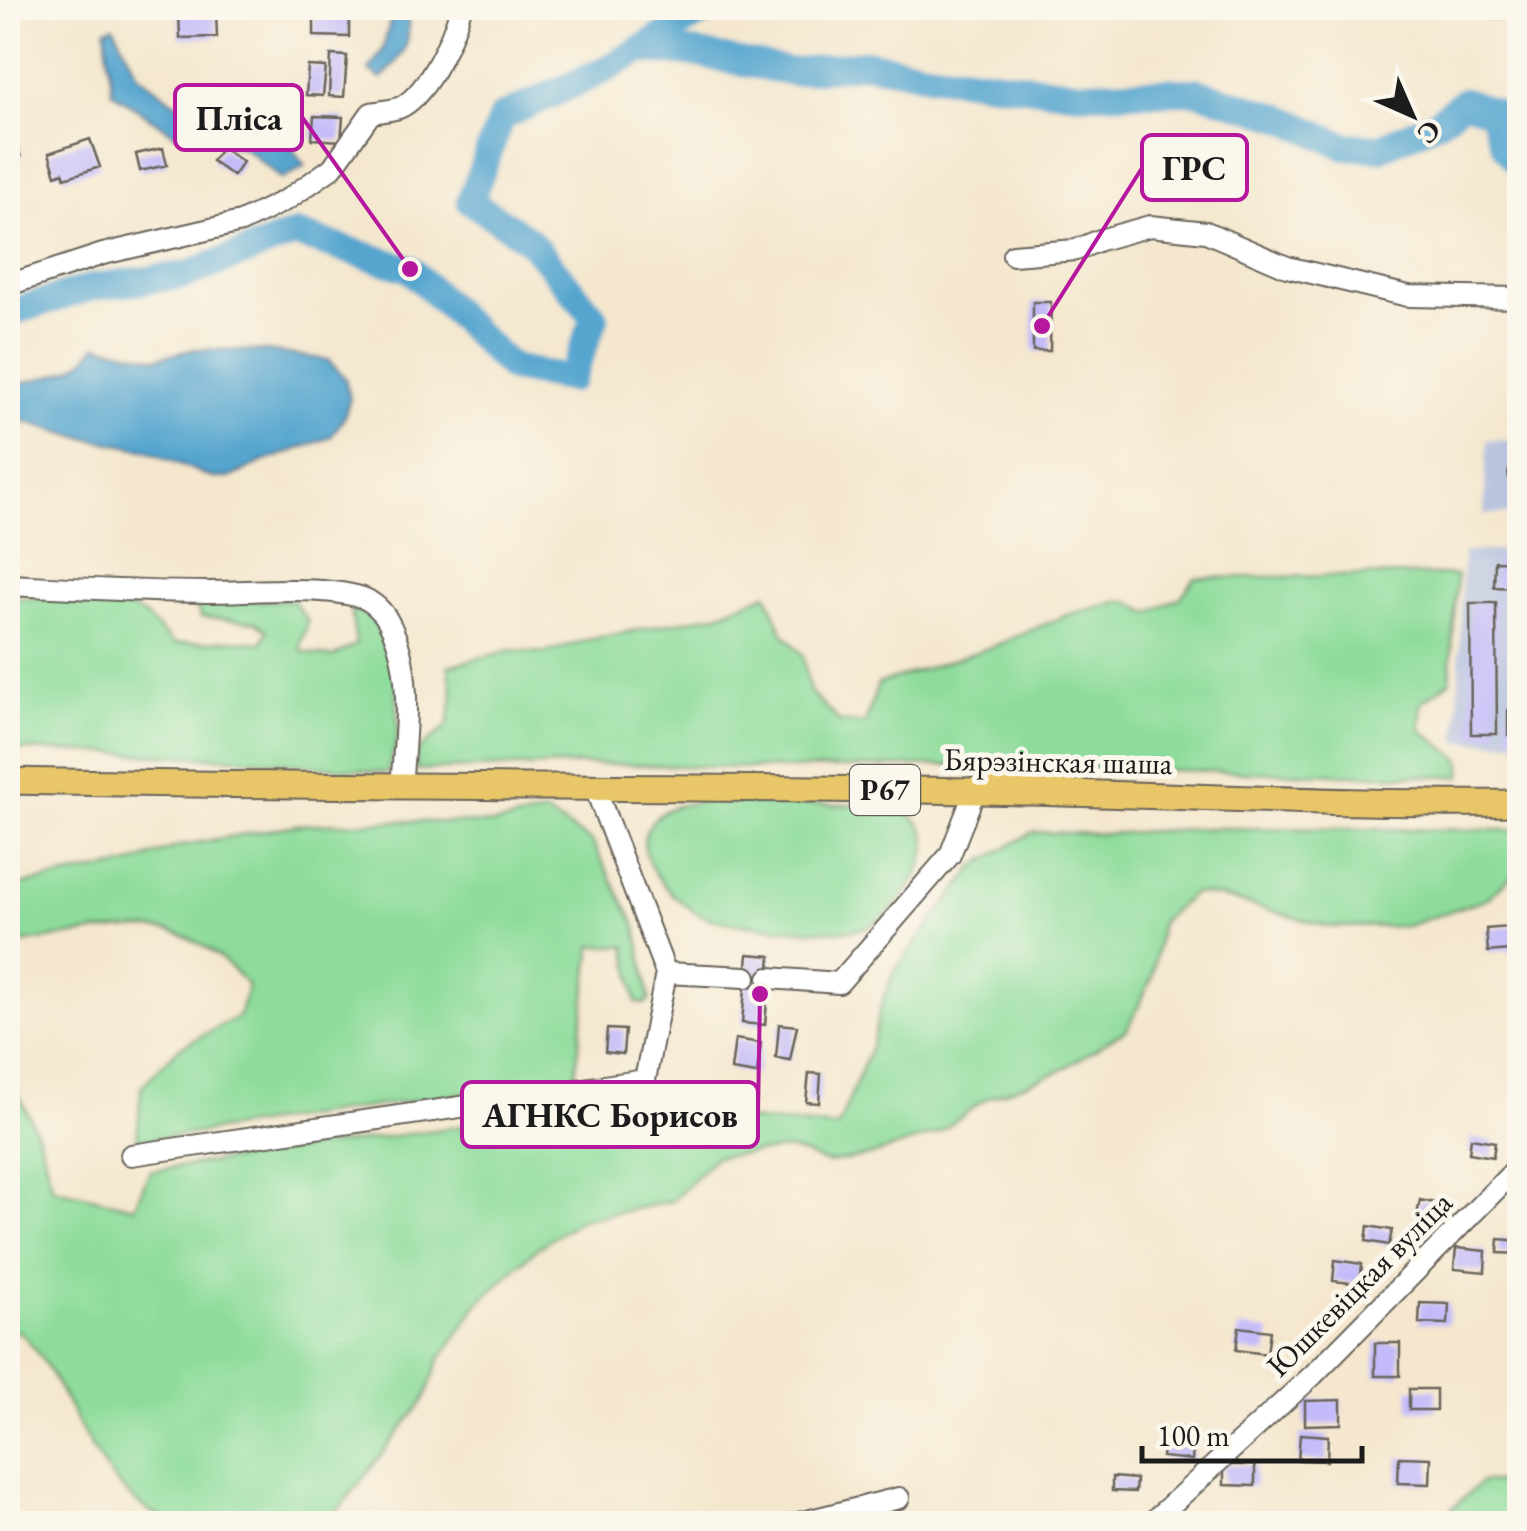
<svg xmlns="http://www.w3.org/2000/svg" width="1527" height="1531" font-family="'EB Garamond',serif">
<rect width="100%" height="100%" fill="#fbf7ec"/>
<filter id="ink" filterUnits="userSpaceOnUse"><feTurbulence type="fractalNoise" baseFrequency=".01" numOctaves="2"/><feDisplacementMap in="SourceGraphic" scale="20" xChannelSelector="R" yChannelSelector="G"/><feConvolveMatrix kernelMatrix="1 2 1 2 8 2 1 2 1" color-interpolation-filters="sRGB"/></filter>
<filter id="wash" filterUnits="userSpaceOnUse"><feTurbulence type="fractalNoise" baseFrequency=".0048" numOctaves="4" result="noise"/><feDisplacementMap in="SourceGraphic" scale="40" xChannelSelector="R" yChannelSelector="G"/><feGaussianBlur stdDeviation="2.25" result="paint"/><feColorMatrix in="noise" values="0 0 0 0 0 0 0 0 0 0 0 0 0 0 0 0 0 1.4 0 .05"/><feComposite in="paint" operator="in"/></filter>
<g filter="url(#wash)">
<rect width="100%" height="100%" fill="#f4e7ce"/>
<path fill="#bac4de" d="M1487,440L1519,441V514H1484Z
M1519,550V742H1457L1463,552Z"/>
<path fill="#8ddc9b" stroke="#547c5c" stroke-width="2.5" d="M1407,575H1457L1450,681L1421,703V730L1461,760V777L953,765L791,769L601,764L416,770V752L448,725L453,695L448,666L511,650L544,653L587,640L718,614L767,594L783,633L803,655L810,692L840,722L865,724L878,684L992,647L1067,615L1125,600L1149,613L1181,597L1195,578Z
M8,597L118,602L144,615L174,644L232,640L262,643L267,631L256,622L201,617L194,601L293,600L308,622L300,646L303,652L333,657L356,644L351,610L369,615L379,627L397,686L398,736L387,773L238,758L8,749Z
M710,801L886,806C898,810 910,812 919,823C945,853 892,923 860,929C831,934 746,926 715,920C684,914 628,860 649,826C661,805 689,803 710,801Z
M545,813L592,842L636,926L650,1000L644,1004L636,1002L626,946H592L575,1076L137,1142L141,1087L179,1048L239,1016L248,986C229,963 208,945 180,934C143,920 49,939 8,945V887L127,865L179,846L296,825L404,821L494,824Z
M1210,828L1519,830V869L1488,898L1407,926L1329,927L1221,897L1194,893L1161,921L1152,978L1127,1029L1060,1071L985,1099L939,1133L869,1156L828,1163L788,1149L715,1157L672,1201L580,1220L536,1249L480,1301L439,1361L425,1399L328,1523L176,1524C105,1501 80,1419 44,1362C38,1351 28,1341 20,1331L8,1333V1072L38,1135L53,1188L134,1207L150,1171L602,1106L682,1120L731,1119L838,1127L872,1044L881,1005L894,972L975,866L1033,832L1103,834Z
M1481,1482H1519V1523H1436Z"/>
<path fill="#55a5cf" stroke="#386076" stroke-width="2.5" d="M391,17H407C413,46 400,59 381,79L369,71L383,49Z
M114,26L138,75L192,115L175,134L112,92L105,29Z
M224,130L281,134L305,166L282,179L246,149L220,141Z
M97,345L156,358L196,349L269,351L328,360L345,378L350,398L344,418L331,437L260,463L229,478H212L147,450L70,435L24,421L8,423V388C43,373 73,381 97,345Z"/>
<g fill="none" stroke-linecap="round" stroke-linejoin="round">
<path stroke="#55a5cf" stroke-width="28" d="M639,50L693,53L792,72L865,63L927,74L1081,93L1197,91L1280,117L1345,146L1379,148L1436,122L1464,101L1491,111L1505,146L1520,166
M8,313L93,287L186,275L295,234L410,269L511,368L571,379L595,318L529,240L470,201L502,117L609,68L710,8"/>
</g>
<g id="blocks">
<path fill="#c3baf9" d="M1492,8H1520V18H1492Z
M314,10L349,11V37L314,36Z
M216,12L217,37L180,38L179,13Z
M331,55L347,56L344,97L329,96Z
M308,66L326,67L323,96L306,95Z
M314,116L343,117L341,141L312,139Z
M13,131L21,157L8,161V132Z
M90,139L100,167L65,178L63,172L56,175L49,153Z
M163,148L167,165L140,171L136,154Z
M222,148L243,162L233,176L212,161Z
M1033,302H1051L1050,351H1033Z
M1495,561L1520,562V588L1494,587Z
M1470,603H1496L1497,734H1471Z
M1508,710H1520V735H1508Z
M1519,926L1520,949L1488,952L1486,929Z
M748,954L771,956L765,1025L742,1023Z
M779,1024L797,1026L790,1060L776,1058Z
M607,1029L625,1030L623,1054L605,1052Z
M735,1039L761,1043L757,1074L731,1070Z
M809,1073L821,1074L819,1103L806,1102Z
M1471,1138L1495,1142L1493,1157L1469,1153Z
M1420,1200L1444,1205L1441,1219L1417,1215Z
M1368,1226L1392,1230L1389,1245L1366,1241Z
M1499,1239L1520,1241V1254L1498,1253Z
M1456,1248L1486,1251L1485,1272L1454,1269Z
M1335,1260L1362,1264L1360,1284L1333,1281Z
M1420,1303L1449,1304L1448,1324L1419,1323Z
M1239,1327L1270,1331L1267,1354L1236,1350Z
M1375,1343H1400V1376H1375Z
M1409,1389H1436V1410H1409Z
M1341,1400V1424L1305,1425V1401Z
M1300,1434L1328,1436L1327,1461L1298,1460Z
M1164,1437L1194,1440L1192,1460L1162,1457Z
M1399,1457L1431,1458L1430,1484L1398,1483Z
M1224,1465H1255V1486L1224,1485Z
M1112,1477L1136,1479L1135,1492L1112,1491Z"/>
</g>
</g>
<g filter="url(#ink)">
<use href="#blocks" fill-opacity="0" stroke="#68635a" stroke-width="2.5"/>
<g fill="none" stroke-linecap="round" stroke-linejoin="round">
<g stroke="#68635a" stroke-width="24">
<path id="minor" d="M1013,255L1076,250L1100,240L1150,226L1206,232L1287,267L1408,296L1520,298
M8,285L103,254L241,222L288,199L332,168L371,113C380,111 395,111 403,106C430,90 453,36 461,8
M1519,474H1520
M8,585C74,588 140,592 207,592C251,592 319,585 360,597C371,600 383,611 388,621C415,669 405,734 401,787
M595,788L666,973L746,977
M769,978L839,983L950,855L975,791
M131,1155L645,1080L666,973
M795,1524L899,1498
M1150,1524L1313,1375L1520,1165"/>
</g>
<g stroke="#68635a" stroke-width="29">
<path id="major" d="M8,781C332,788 656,786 980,791C1160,794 1340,805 1520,803"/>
</g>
<use href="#minor" stroke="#fff" stroke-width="20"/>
<use href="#major" stroke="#e9c769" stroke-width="25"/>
</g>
</g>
<g text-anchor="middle" stroke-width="10" stroke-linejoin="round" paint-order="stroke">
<rect fill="#fbf7ec" stroke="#5f5e5a" stroke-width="2.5" x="850" y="765" width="70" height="50" rx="8"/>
<g font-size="30" font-weight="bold" fill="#1c1c1c">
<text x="885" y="800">Р67</text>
</g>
<g font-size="32" fill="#1c1c1c" stroke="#fbf7ec">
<text transform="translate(1058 761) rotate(1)" y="11">Бярэзінская шаша</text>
<text transform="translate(1359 1284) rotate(-45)" y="11">Юшкевіцкая вуліца</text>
</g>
</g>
<path fill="none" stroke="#b5179e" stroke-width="4" d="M410 269L302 117M1042 326L1142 168M760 994L758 1114"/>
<g fill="#b5179e" stroke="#fbf7ec" stroke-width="4">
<circle cx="410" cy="269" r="10"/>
<circle cx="1042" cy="326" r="10"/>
<circle cx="760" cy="994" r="10"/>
</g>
<g fill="#fbf7ec" stroke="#b5179e" stroke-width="4">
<rect x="175" y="85" width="127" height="65" rx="10"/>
<rect x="1142" y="135" width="105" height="65" rx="10"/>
<rect x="462" y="1082" width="296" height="65" rx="10"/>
</g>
<g font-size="35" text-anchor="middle" font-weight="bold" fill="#1c1c1c">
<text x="239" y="130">Пліса</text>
<text x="1194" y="180">ГРС</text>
<text x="610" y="1127">АГНКС Борисов</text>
</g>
<rect width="1527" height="1531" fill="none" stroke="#fbf7ec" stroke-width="40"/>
<g transform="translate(1412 115) rotate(135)" stroke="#fbf7ec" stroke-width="8" paint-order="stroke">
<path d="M0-8L18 38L0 25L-18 38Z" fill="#1c1c1c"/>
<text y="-15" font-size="28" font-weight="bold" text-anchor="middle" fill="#1c1c1c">С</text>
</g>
<path d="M1142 1446v15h220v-15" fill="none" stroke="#1c1c1c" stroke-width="5"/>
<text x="1157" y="1446" font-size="30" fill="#1c1c1c" stroke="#fbf7ec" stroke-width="8" paint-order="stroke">100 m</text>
</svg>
